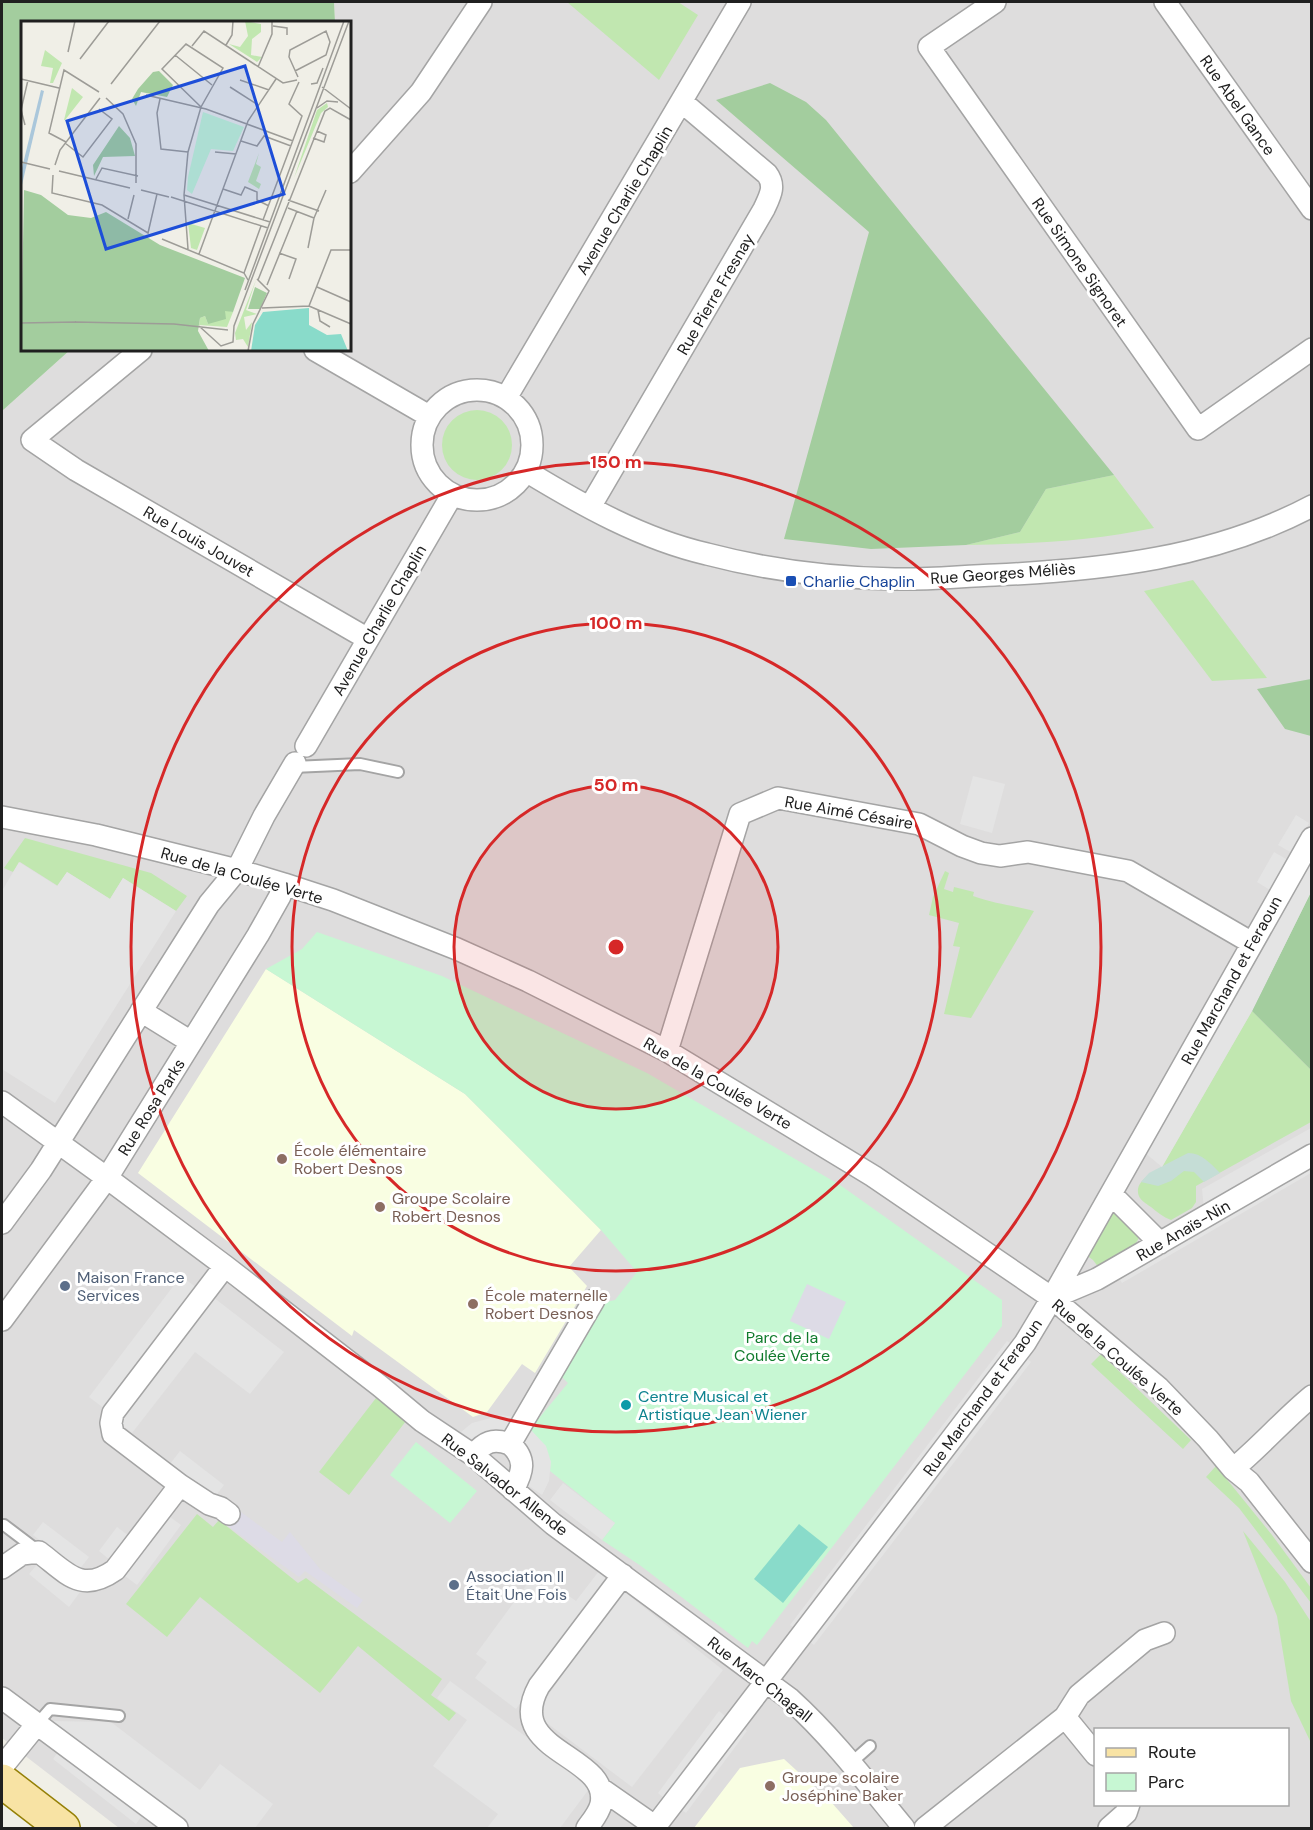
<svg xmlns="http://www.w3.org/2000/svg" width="1313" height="1830" font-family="'DM Sans',sans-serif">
<rect width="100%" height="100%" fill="#f0efe7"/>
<path fill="#dedddd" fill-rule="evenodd" d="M334,2H1311V1828H119L2,1738V411L70,350H350V22H335ZM1096,1730H1288V1804H1096Z"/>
<path fill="#f9fee2" d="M266,969L465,1094L601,1230L569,1267L587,1286L535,1373L522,1364L487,1412L473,1417L354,1330L352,1336L138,1173Z
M784,1759L832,1803L854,1828H694L740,1768Z"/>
<path fill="#c1e7b0" d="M567,2H678L698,15L659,80Z
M442 445a35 35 0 1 1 70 0a35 35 0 1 1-70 0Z
M1114,475L1154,528C1092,541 1030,544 966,545L1020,532L1046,489Z
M1193,580L1267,678L1212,681L1144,591Z
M25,838L151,873L187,896L176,911L123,878L110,899L67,872L58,886L20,862L13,872L4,868Z
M945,871L949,873L944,889L953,892L954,887L974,892L973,896C995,904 1012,905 1034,911L971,1018L944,1014L960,947L953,946L959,923L929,915L933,897Z
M1252,1011L1311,1070V1122L1196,1186V1202L1192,1208L1171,1220C1163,1217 1157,1212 1151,1207C1148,1205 1142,1201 1140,1198C1131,1183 1153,1172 1162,1167Z
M1112,1214H1118L1140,1234C1136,1252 1114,1259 1099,1268L1093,1260L1086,1255L1108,1218Z
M1101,1354L1191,1440L1183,1449L1091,1364Z
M376,1398L406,1421L349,1495L319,1472Z
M1216,1466L1272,1535L1311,1588V1603L1239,1508L1206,1477Z
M197,1514L213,1527L219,1520L298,1583L306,1578L442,1679L431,1695L456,1713L449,1721L358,1646L320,1693L200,1597L167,1637L126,1604Z
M1243,1531L1285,1582L1311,1622V1743L1291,1701L1277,1616Z"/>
<path fill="#a3cd9e" d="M2,2H334L335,22H22V350H70L2,411Z
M770,83L806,102L826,120L1114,475L1046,489L1020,532L966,545L871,549L784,539L869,232L716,100Z
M1311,679H1312L1311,736L1285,729L1257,689Z
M1311,892V1070L1252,1011Z"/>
<path fill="#c5ddd6" d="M1188,1153C1202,1153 1211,1164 1220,1173L1204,1182L1194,1172L1184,1171L1171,1181L1158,1186L1141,1182L1149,1173Z"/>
<path fill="#c7f7d3" d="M317,932L442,976L647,1073L840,1185L1002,1300V1326L757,1645L752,1641L748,1648L641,1566L602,1540L615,1523L550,1471C552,1453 542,1443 530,1429L568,1383L558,1373L601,1303L615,1300L637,1272L601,1230L465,1094L266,969L302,949Z
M416,1442L477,1491L450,1523L390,1475Z"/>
<path fill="#89dbca" d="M799,1524L828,1547L783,1603L754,1579Z"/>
<path fill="#e4e4e4" d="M973,776L1005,784L992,833L960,824Z
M1296,815L1309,823L1292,853L1278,845Z
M1274,852L1288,860L1270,890L1257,882Z
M1311,856V892L1252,1011L1162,1167L1144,1152Z
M19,862L57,886L67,872L110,899L123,878L176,911L55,1103L2,1069V891Z
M1311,1128V1146L1204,1209L1202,1189Z
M1311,1166V1173L1122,1283L1118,1277Z
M181,1276L197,1288L105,1409L89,1397Z
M213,1297L284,1352L250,1394L195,1352L132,1433L117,1421Z
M1007,1341L1012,1345L796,1629L790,1625Z
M1025,1357L1031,1362L814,1645L809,1641Z
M502,1415L513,1417L509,1433L475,1442L461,1432L472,1423Z
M530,1429L546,1446L551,1462L549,1481L542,1495L525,1483L520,1441Z
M180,1451L224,1485L214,1498L170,1464Z
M563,1483L615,1523L602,1540L550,1500Z
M166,1514L181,1525L137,1585L121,1573Z
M43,1522L89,1557L79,1570L33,1535Z
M117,1527L129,1536L110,1560L99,1551Z
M41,1560L80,1592L69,1607L29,1574Z
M599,1571L612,1580L516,1709L475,1678L487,1662L476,1654L536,1572L576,1601Z
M622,1590L723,1670L632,1787L535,1714Z
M450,1681L592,1785L560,1828H487L498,1814L433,1766L467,1720L437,1698Z
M719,1711L726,1717L665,1799L658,1793Z
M49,1721L111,1722L200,1790L220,1764L273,1804L255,1828H192Z
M740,1726L747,1731L686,1813L679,1808Z
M58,1752L141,1817L136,1824L53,1759Z"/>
<path fill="#dddbe6" d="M807,1284L846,1302L829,1339L790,1321Z
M227,1502L282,1542L290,1532L320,1569L363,1600L357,1608L305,1571L299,1577L222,1522L215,1516Z"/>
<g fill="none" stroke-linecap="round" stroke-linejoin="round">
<g stroke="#a4a4a4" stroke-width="14">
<path id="lane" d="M293,767L360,764L398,772
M4,1525L37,1550
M37,1724L50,1709L119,1716
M852,1762L870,1746"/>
</g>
<g stroke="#a4a4a4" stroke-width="24">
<path id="street" d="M995,2L929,47L1198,429L1312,349
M1165,2L1312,209
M350,172L421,92L481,2
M141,350L32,440L76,470L368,639
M315,350L429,416
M422 445a55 55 0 1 1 110 0a55 55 0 1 1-110 0Z
M506,398L740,2
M526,471C582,505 642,539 707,554C768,570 831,578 895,579C928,580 962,576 995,575C1103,570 1214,558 1312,506
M590,507L764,209C770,196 776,186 767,174L682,102
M306,746L452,495
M2,817L96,835L237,870L284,884L333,900L457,949L528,981L667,1051L873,1176L1052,1298L1159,1388L1208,1439L1233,1469L1249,1482L1312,1562
M141,1011L191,1042
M667,1051L740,814L778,798L919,824L962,846L981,853L1000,856L1028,852L1128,871L1252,943
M2,1102L107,1178L225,1266L380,1386L422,1421L473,1455L553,1524L790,1699C833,1738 867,1783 904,1828
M1111,1194L1160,1243
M2,1223L41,1170L209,904L237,870L264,816L295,763
M1052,1298L1097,1279L1312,1155
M2,1320L107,1178L258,935L280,896L284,884
M473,1455C485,1442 492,1438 510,1444
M1233,1469C1261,1446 1284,1419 1312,1396
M180,1485L209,1504L221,1508L229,1514
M513,1490C523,1472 527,1459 510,1444L594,1300
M2,1568L22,1554L39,1552C67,1573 81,1594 115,1570L180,1485L113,1434L111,1423L113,1413L225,1266
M2,1698L177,1828
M1065,1717L1096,1755
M2,1767L37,1724
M600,1788L656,1827
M587,1828C592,1821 599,1813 601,1804C611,1754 502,1753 539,1686L623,1575
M654,1828L1025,1343L1052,1298L1312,838
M925,1828L1065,1717L1079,1695L1145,1640L1164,1633
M1109,1828L1126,1813L1129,1804"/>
</g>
<g stroke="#958007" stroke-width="36">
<path id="primary" d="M2,1781L63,1828"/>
</g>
<use href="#lane" stroke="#fff" stroke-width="10"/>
<use href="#street" stroke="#fff" stroke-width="21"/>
<use href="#primary" stroke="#f8e3a4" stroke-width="33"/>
</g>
<circle cx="616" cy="947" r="162" fill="#d62828" fill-opacity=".12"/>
<g fill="none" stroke="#d62828" stroke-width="3">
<circle cx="616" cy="947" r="162"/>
<circle cx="616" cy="947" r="324"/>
<circle cx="616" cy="947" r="485"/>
</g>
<rect fill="#1a4fb4" stroke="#fff" stroke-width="2" x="785" y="575" width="12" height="12" rx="3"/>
<g fill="#8d6e63" stroke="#fff" stroke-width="2">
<circle cx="282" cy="1159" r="6"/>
<circle cx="380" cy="1207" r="6"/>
<circle cx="473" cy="1304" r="6"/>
<circle cx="770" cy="1786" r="6"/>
</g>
<g fill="#5c6f8a" stroke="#fff" stroke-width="2">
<circle cx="65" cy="1286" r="6"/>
<circle cx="454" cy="1585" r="6"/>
</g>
<circle fill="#0f9aa8" stroke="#fff" stroke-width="2" cx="626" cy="1405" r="6"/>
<g text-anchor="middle" stroke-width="6" stroke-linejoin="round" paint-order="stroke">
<g font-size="16" fill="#202020" stroke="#fff">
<text transform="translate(1238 105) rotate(55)" y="6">Rue Abel Gance</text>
<text transform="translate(624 200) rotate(-59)" y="6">Avenue Charlie Chaplin</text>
<text transform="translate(1080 262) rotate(55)" y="6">Rue Simone Signoret</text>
<text transform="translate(715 294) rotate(-60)" y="6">Rue Pierre Fresnay</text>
<text transform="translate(199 541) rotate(30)" y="6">Rue Louis Jouvet</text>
<text transform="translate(1003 573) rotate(-4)" y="6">Rue Georges Méliès</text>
<text transform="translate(379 620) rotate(-60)" y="6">Avenue Charlie Chaplin</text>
<text transform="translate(849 812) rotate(10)" y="6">Rue Aimé Césaire</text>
<text transform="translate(242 875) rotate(16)" y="6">Rue de la Coulée Verte</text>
<text transform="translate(1231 980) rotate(-61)" y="6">Rue Marchand et Feraoun</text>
<text transform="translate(718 1083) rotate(30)" y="6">Rue de la Coulée Verte</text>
<text transform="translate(151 1107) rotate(-58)" y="6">Rue Rosa Parks</text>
<text transform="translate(1183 1230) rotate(-30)" y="6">Rue Anaïs-Nin</text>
<text transform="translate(1118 1357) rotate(41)" y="6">Rue de la Coulée Verte</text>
<text transform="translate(982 1397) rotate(-54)" y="6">Rue Marchand et Feraoun</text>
<text transform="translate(505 1484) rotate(38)" y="6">Rue Salvador Allende</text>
<text transform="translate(760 1679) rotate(38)" y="6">Rue Marc Chagall</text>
</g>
<g font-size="16" fill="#164399" stroke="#fff" text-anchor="start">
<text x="803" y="587">Charlie Chaplin</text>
</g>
<g font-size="16" fill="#785e54" stroke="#fff" text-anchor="start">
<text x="294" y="1156">École élémentaire<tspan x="294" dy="18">Robert Desnos</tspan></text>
<text x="392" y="1204">Groupe Scolaire<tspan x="392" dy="18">Robert Desnos</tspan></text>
<text x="485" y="1301">École maternelle<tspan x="485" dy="18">Robert Desnos</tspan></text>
<text x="782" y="1783">Groupe scolaire<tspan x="782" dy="18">Joséphine Baker</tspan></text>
</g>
<g font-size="16" fill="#4e5e75" stroke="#fff" text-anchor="start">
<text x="77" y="1283">Maison France<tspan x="77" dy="18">Services</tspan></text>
<text x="466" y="1582">Association Il<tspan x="466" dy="18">Était Une Fois</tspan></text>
</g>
<g font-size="16" fill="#117b2d" stroke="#fff">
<text x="782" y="1343">Parc de la<tspan x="782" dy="18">Coulée Verte</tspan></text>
</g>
<g font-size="16" fill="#0d838f" stroke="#fff" text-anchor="start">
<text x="638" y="1402">Centre Musical et<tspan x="638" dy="18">Artistique Jean Wiener</tspan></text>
</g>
</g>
<g transform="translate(21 21)">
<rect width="330" height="330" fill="#f0efe7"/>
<path d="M224,0L240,3V11L231,18L230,34L241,36L236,41L208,23L219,26L227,15ZM24,29L41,42L32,62H29L32,47L20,45ZM51,67L62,76L44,99H43ZM306,82L307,86L300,92L273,157L296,89ZM238,132L235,143L240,146L235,160L240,163L238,168L227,161ZM167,202L184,207L176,229L170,227ZM235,259L225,289L236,293L223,296L225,309L231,301L227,326L222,318L215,319L214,312ZM204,289L212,291L206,306L178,304L179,297L184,295L187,303Z" fill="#c1e7b0"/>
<path d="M138,50L152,64L146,76L120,71L115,85L111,78L117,68L132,51ZM98,105L109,117L114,135L82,136L73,155L72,144ZM3,169L20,174L47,194L70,197L85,191L139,224L224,257L212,291L204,290L205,298L187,303L184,295L179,297L177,310L188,330H0ZM234,266L246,272L239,288H227Z" fill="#a3cd9e"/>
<path d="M182,91L223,106L212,130L190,128L171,173L166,169L167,156Z" fill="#c7f7d3"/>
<path d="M288,287V304L306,314L320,313L327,330H230L234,304L242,291Z" fill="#89dbca"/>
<path d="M20,69L23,70L0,168V151Z" fill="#aac7db"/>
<path fill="none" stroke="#9d9c97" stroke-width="1.5" d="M252,5L266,7V14M205,24L211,14L212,0M171,25L183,10L262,62L276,59M47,31L54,0M154,34L191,64M59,38L88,0M237,46L251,13V0M274,50L305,34L309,21L305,10L269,29L268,36L277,56M0,58L38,67M219,59L248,69M90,63L139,0M290,63L296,62L302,47M209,66L237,84M301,66L330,88M125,74L185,88L272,120M85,77L102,93L115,123V162M139,78L136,92L140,128L167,131M296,87L306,80L317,81M4,104L0,89L7,59M292,117L303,121L305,114L296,110M220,120L236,125L243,115L270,125M45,121L28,112L43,49L78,71M44,122L62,136L91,98L78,88M194,131L215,133M0,141L29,148M34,144L39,129L79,77M38,150L109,167M32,154L31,172L81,184L127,212L136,173M75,158L81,147L117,155M202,168L220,174L224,166L236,171V179L248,185M120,169L148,176M163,174L249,201M150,176L247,207M267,179L298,190M267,187L293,197L287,227M293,197L305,169M107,198L113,174M242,199L281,95L268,83L278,61M141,218L223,252L227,259M167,228L163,174L167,131L180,86L202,47L165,23L141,48L180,86M258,232L275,238L268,258M178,233L227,100L255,58M223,252L240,205M237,259L304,90L309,87L330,99M246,264L276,190M296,266L330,281M224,269L323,0M288,285L330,303M241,287L288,285L310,229H330M297,289L299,300L309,306M54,301L153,303L207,309M0,302L55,301M178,305L200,325L212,321L213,305L328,0M227,330L232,303L248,270L236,258"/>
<path fill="#1d4ed8" fill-opacity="0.15" stroke="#1d4ed8" stroke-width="3" d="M224,45L263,173L85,228L46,100Z"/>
<rect width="330" height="330" fill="none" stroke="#202020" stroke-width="3"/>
</g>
<circle cx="616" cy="947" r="9" fill="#d62828" stroke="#fff" stroke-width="3"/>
<g font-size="18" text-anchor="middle" font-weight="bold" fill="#d62828" stroke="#fff" stroke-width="6" stroke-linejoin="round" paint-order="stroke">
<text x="616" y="468">150 m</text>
<text x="616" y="629">100 m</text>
<text x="616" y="791">50 m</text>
</g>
<rect width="1313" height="1830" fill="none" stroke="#202020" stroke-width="6"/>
<rect x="1094" y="1728" width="195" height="78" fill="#ffffff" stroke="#a6a6a6" stroke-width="1.5"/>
<rect x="1106" y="1748" width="30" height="9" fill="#f8e3a4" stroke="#a6a6a6" stroke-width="1.5"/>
<text x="1148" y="1758" font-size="18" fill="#202020">Route</text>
<rect x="1106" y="1773" width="30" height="18" fill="#c7f7d3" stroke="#a6a6a6" stroke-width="1.5"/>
<text x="1148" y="1788" font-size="18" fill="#202020">Parc</text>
</svg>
